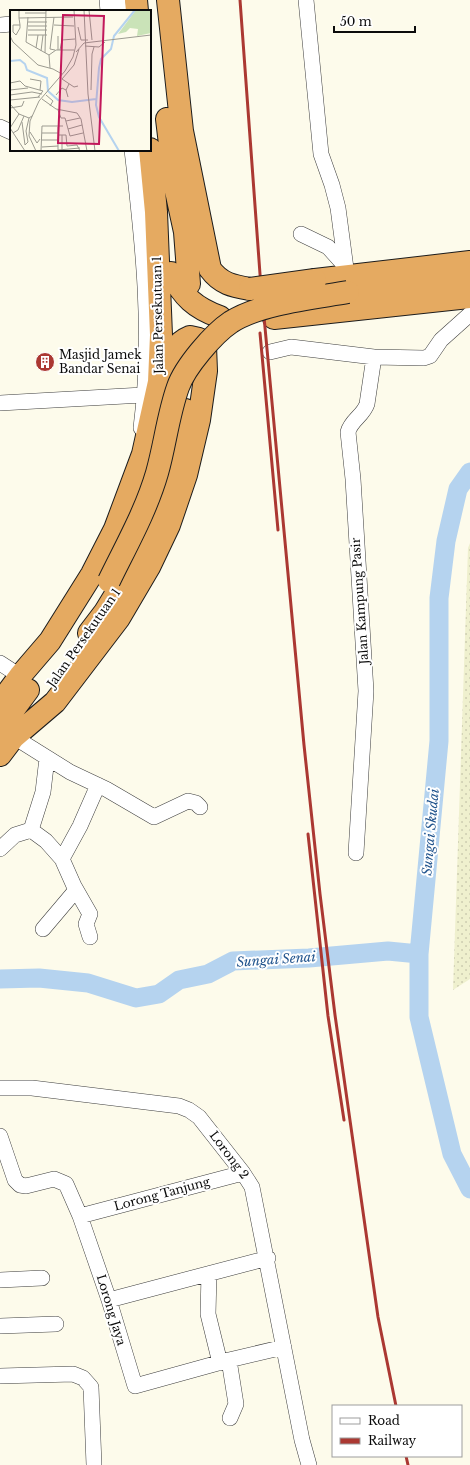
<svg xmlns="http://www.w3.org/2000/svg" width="470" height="1465" font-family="'Libre Baskerville',serif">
<defs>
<pattern id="farmland-dots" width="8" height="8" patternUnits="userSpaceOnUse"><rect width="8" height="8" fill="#eff0ce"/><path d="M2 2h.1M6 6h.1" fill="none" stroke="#ccccb0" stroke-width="1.8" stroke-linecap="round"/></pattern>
</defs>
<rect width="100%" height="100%" fill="#fdfbeb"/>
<path fill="url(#farmland-dots)" d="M470,543V979L453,990L468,548Z"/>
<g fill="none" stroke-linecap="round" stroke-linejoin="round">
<path stroke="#b5d3ef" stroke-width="19" d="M470,472L458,489L446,541L439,598V741L419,954V1017L452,1154L470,1189
M0,979L39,978L88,983L136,998L159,994L179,980L208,974L233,961L309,958L388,951L419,954"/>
<g stroke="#3e3e3e" stroke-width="16">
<path id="minor" d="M107,0L108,11
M118,0L119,11
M306,0L321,154L332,185L338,208L347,276
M0,25L11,24
M0,127L11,132
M132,150C143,242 153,335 141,428
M301,234L328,247L346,267
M270,352L291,347L374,357L424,358L430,356L441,340L470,314
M0,403L143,395
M0,663L20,676
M14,737L70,772L106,789L154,817L188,801L196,803L200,807
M31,830L43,792L47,758
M0,849L15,835L31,830L46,841L62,859
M356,853L366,691L353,479L348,432C351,420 363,416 367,404L374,357
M43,929L76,890
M90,937L86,924L90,914L74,886L62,859L80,826L98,785
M0,1088H32L179,1106L189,1110L199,1117L243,1173L252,1187L302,1440L309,1465
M0,1136L15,1180L20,1185L26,1186L54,1179L66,1184L80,1216L109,1300L135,1386L229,1360L284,1347
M80,1216L243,1173
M209,1274L208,1314L220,1363
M0,1280L42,1278
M109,1300L268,1258
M0,1326L56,1324
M229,1360L236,1404L230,1418
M0,1376L73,1374L83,1378L91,1387L94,1465"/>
</g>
<g stroke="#1c1c1c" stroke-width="24">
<path id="highway" d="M136,0L137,11
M168,0L182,131L210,269C221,284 233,286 250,289
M167,119L175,186L185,232L189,284
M171,273C183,297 195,308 220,317
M315,280L470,262
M348,292L470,277
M274,318L470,297
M89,633L105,612L138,558L166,486L185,410
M0,703L20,676L50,641L92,574L115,529L143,454L159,382L161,335L156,212L150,149
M0,728L28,690
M14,737L55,702L119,618L149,567L169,525L186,475L199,420L206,371L205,346L199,339L190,337C175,343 168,358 162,374
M0,755L22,726"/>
</g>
<use href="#minor" stroke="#fff" stroke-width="15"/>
<use href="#highway" stroke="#e5aa61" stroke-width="22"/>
<path stroke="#ab3832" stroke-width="3" d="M240,0L260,274L304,745L320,894L335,1015L378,1317L396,1406
M260,333L278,530
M308,834L328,1016L344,1120
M406,1456L408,1465"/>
<g stroke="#1c1c1c" stroke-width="24" stroke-linecap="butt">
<path id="highway-bridge" d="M250,289L315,280
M109,581C126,546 146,511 157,473C165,445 168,415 178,387C185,367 213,334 231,322C261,303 314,298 348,292"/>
</g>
<use href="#highway-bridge" stroke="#e5aa61" stroke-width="22"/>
</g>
<defs>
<g id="building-disc" transform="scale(1)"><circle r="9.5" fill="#ab3832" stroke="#fff"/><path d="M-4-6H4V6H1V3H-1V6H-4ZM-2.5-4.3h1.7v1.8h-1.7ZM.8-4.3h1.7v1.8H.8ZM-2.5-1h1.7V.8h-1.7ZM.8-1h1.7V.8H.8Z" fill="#fff"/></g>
</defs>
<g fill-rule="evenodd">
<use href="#building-disc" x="45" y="362"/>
</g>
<g text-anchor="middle" stroke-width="4" stroke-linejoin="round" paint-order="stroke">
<g font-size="12" fill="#0b0b0b" stroke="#fff">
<text transform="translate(158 315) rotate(-91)" y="4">Jalan Persekutuan 1</text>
<text transform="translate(360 601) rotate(-94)" y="4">Jalan Kampung Pasir</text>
<text transform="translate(84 638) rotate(-55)" y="4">Jalan Persekutuan 1</text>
<text transform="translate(229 1155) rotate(53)" y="4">Lorong 2</text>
<text transform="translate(162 1194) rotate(-15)" y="4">Lorong Tanjung</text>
<text transform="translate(111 1310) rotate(73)" y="4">Lorong Jaya</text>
</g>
<g font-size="12" fill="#0b0b0b" stroke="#fff" text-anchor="start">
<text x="59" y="359">Masjid Jamek<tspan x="59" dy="14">Bandar Senai</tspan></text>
</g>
<g font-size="13" font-style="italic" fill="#22558e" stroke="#fff">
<text transform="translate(430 832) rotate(-85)" y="5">Sungai Skudai</text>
<text transform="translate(276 959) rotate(-4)" y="5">Sungai Senai</text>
</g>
</g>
<g transform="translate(10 10)">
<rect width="141" height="141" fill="#fdfbeb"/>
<path d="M126,0H141V23L127,26L128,19L120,18L116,22L108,24Z" fill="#cae3b8"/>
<path fill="none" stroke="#b5d3ef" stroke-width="2" d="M86,0H103M0,51L10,50L15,54L17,60L37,68L38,81L48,90L62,92L86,89M109,141L89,107L86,95L89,58L91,49L101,39L104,26L125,0"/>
<path fill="none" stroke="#9c9b91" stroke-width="1" d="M9,0V8L10,15V18L6,25L3,22V15H10M74,0L78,84L85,141M79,0L82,30M15,3H36M18,7L16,32L39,45L40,58M44,7L40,39L45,40M9,8L63,7M18,12H37M44,15L64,16M18,16H37M68,17L71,30H78M18,20H37M18,25H37M0,26L3,32L28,55L43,59L52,64M75,36L89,37L95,32M26,38L28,25M48,40V26M50,40L52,30L65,29M31,41L33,25M66,42L74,33L141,25M35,43L36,0M39,45L46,40H64M20,69L31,71L30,80M52,69L64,77L68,76M52,69L64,55L69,39M0,73L10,71L15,76L33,81L28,87M0,80L18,78M81,80L82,44L84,37M0,85L22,82L32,84M36,85L43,91L40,96M46,85L52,78L56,80M58,87L56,80L59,74M32,89L46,99L67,103L71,109L77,141M0,90L30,87M0,94L9,104L19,108M0,98L12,96L14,91M48,100L51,108H55L60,126L73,123M56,111L70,108M12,112L15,135L18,132L16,121L19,108L22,106M48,117V141M0,118L15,141M0,118L9,104M58,119L72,115M20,122L27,133L30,129M3,123L8,120L14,106M32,123H48M48,125H56L57,136L67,135L70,141M52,125V140M32,130H48M32,137L48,136M48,140L70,138M26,141L19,126L20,111L29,91L55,61L63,47L66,35L64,0M31,141L32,116H53"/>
<path fill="#c2185b" fill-opacity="0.15" stroke="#c2185b" stroke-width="2" d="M53,5L94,6L89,134L48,133Z"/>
<rect width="141" height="141" fill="none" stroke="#0b0b0b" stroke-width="2"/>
</g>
<rect x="332" y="1405" width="130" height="52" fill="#ffffff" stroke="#9d9d9d"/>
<rect x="340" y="1418" width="20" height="6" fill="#ffffff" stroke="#9d9d9d"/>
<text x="368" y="1425" font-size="12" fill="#0b0b0b">Road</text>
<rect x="340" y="1438" width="20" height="6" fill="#ab3832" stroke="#9d9d9d"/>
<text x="368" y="1445" font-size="12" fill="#0b0b0b">Railway</text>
<path d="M334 26v6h81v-6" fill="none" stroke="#0b0b0b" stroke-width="2"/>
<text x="340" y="26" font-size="12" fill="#0b0b0b" stroke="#ffffff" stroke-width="3" paint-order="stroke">50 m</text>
</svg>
